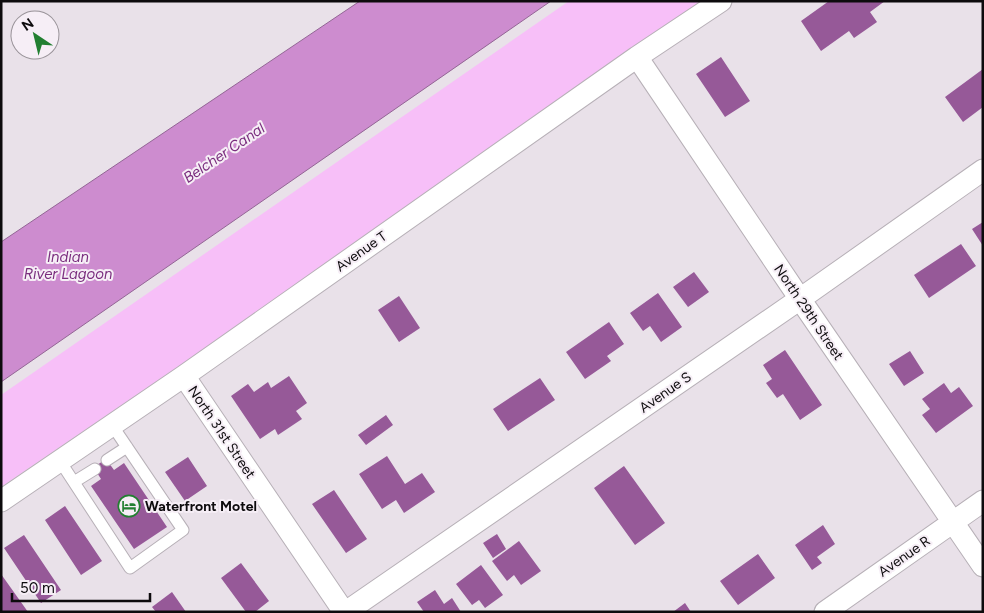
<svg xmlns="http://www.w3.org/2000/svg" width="984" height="613" font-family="Figtree,sans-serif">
<rect width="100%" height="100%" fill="#e9e1e9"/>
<path fill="#f7bff8" d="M569,1H701L624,53L178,367L1,487V395Z"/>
<path fill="#cd8ccf" stroke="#936595" d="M360,1H551L1,382V242Z"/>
<path fill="#965998" d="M829,1H885L870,12L877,22L854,38L849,31L821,51L801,21Z
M721,57L750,101L725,117L696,74Z
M983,69V107L963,122L945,97Z
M983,222V246L972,229Z
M961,244L976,266L929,298L914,275Z
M694,272L709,292L688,307L673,287Z
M658,293L682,327L661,342L650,326L643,331L630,313Z
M399,296L420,328L399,342L378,310Z
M609,322L624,344L607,356L611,361L585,379L566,352Z
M785,350L822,405L800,420L783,394L777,398L766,383L772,379L763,365Z
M910,351L924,373L904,386L889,364Z
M289,376L307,403L296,411L302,419L278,435L275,429L260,439L231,396L248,384L254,392L268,382L271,388Z
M540,378L555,400L508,431L493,409Z
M944,383L951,393L959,387L973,406L936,433L922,415L930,409L922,399Z
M386,415L393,425L366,445L358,435Z
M387,456L405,484L422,473L435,492L404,513L396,500L382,509L359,474Z
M188,457L207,486L185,501L165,472Z
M106,459L114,470L124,463L167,527L134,549L91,486L101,479L92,465L96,463L97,465Z
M624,466L665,523L635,545L594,488Z
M334,490L367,539L346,553L312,504Z
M65,506L102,561L81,575L45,520Z
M823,525L835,544L817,557L822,563L812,570L795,545Z
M497,534L506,549L493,558L483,543Z
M24,535L61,590L41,603L4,548Z
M519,541L541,571L521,585L514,575L507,581L492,561Z
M758,554L775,578L738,605L720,581Z
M241,563L269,601L255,612H246L221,578Z
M481,565L503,595L485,608L479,600L472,605L456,584Z
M1,574L28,612H1Z
M435,590L444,604L452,598L461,612H424L417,602Z
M172,592L186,612H156L152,607Z
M685,603L691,612H673Z"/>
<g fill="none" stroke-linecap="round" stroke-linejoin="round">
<g stroke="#b7b0b7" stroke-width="13">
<path id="service" d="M107,460L127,447
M60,461L130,568L183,530L112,425
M74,482L95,469"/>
</g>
<g stroke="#b7b0b7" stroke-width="23">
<path id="minor" d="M637,57L800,299L983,566
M184,376L344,612
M1,501L184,376L637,57L721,1
M346,612L800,299L983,170
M825,612L983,501"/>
</g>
<use href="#service" stroke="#fff" stroke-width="11"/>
<use href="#minor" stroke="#fff" stroke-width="21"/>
</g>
<defs>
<g id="hotel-ring" transform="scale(1.125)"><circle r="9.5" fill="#f6eef6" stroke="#227f31" stroke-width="1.5"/><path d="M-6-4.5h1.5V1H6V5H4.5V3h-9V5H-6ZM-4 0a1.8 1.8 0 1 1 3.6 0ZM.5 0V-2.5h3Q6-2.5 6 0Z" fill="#227f31"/></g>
</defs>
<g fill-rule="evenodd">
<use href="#hotel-ring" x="129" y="506"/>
</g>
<g text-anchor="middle" stroke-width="4" stroke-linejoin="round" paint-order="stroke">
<g font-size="14" fill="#0d0b0d" stroke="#f6eef6">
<text transform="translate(361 251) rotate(-35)" y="5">Avenue T</text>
<text transform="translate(809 312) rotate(56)" y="5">North 29th Street</text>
<text transform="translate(665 392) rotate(-35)" y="5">Avenue S</text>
<text transform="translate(222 432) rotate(56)" y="5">North 31st Street</text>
<text transform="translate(904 556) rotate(-35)" y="5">Avenue R</text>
</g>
<g font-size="14" font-weight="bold" fill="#0d0b0d" stroke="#f6eef6" text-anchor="start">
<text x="145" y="511">Waterfront Motel</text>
</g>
<g font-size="15" font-style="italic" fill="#7a2d7e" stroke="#f6eef6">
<text transform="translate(224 153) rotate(-34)" y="5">Belcher Canal</text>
<text x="68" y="262">Indian<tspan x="68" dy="17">River Lagoon</tspan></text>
</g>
</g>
<rect width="984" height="613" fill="none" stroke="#0d0b0d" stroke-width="5"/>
<g transform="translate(35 35) rotate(325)"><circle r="24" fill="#f6eef6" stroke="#999399"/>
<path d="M0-4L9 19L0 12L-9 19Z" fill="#227f31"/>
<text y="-8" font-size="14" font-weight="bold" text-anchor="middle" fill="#0d0b0d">N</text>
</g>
<path d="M12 593v8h138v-8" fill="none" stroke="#0d0b0d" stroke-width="2.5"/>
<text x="20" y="593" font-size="15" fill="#0d0b0d" stroke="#f6eef6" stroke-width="4" paint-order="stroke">50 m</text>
</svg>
